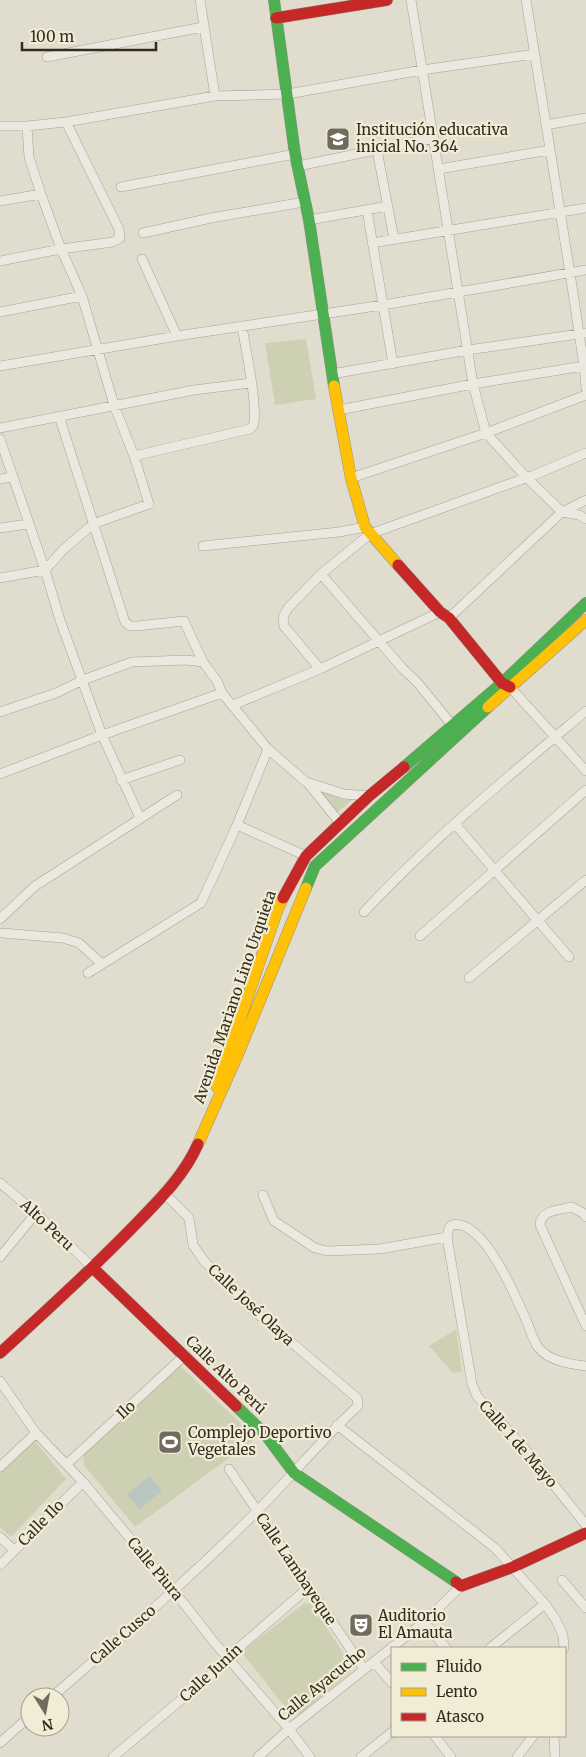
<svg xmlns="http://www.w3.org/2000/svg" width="586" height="1757" font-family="Merriweather,serif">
<rect width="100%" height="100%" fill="#e1ddce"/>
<path fill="#cdd0b2" d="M306,339L316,399L275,405L265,343Z
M307,785L362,791L332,817Z
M456,1329L462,1372L453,1373L429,1346Z
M178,1364L256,1438L135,1527L84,1465L83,1454Z
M33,1439L66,1479L11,1537L0,1527V1469Z
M305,1603L311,1604L351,1665L350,1672L300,1714L289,1712L244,1655L245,1649Z"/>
<path fill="#b8c7bf" d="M150,1476L162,1491L139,1509L127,1494Z"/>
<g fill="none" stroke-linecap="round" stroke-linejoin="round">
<g stroke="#a7a297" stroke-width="10">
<path id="street" d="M200,0L215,96
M411,0L473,384L486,433L526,477L562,512L579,515L586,519
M526,0L570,273L584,366L586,388
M47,57L203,27
M546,125L586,118
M0,126H27L66,122L215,96L288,94L422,70L535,54
M377,150L394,239
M298,166L434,138
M439,169L550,150
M121,187L295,154
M0,201L41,194
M367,210L393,364
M309,220L388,206
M143,233L211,218L304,202
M372,243L586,208
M142,259L177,336
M0,261L61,249L113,242L120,238L119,229L66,122
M0,312L82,296
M0,366L177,336L383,305L586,270
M332,374L468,350L586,333
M339,410L473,384L584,366
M59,416L125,622L130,626H137L184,621L203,662L217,681L222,693L268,749L306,782L344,794L369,796
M0,428L194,390L251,383
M0,439L45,570L60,620L102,735L140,818
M134,456L250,429L253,426C259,409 245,347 242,326
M351,478L486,433L586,395
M0,479L12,477
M0,528L28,524
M203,546L339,532L365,527
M321,574L403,669L417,682L452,725
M0,578L45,570L64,549L93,524L149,504L134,456L114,405L82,296L61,249L41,194L29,157L27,126
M449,618L562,512L586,500
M320,669L284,626L283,617L288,608L321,574L370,534L534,475L586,453
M510,687L586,771
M233,705L320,669L440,612
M0,712L56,693L83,680L132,662L186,660L203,662
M0,774L102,735L222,693
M121,780L180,760
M307,782L340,823
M455,824L569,957
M237,825L306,856
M364,912C432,839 510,775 586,711
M0,919L35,886L177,795
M2,933L63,938L79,943L102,964
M420,936L586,790
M88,973L201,903L237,825L268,749
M469,978L586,880
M0,1183L36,1213L93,1268
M263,1195L274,1221L315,1248L327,1251L380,1249L447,1237
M586,1217L583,1213L572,1207C559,1210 541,1210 540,1225L586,1326
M0,1257L36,1213
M586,1366C570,1364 548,1361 538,1347C533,1340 530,1329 527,1322C516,1298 484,1218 452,1225L449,1228L447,1237L472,1384L477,1396L525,1449L586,1525
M0,1381L36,1433L83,1482L174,1591L214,1642L289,1729L310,1757
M337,1425L495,1548L545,1604L556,1620L563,1635L564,1648
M67,1464L185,1355
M0,1467L36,1433
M229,1469L364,1669
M0,1537L14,1550
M0,1565L83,1482
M562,1580L586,1608
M424,1622L446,1648
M490,1648L545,1604
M374,1662L392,1683
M52,1697C122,1636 193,1576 258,1510C292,1476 323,1438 358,1406L357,1398L252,1309L204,1261L193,1245L189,1218L165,1194
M435,1736L451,1757
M554,1736L555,1757
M0,1743L30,1716
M113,1757L214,1672L227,1658L309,1587
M258,1757L289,1729L424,1622L461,1586
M361,1757L392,1732
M517,1757L533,1736"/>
</g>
<g stroke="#969287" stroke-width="12">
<path id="fast" d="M274,0L295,154L309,220L334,386
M404,767L502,683L586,603
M306,888L315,866L488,707
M236,1406L265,1434L294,1473L456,1582"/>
</g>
<g stroke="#969287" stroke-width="12">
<path id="slow" d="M334,386L351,478L365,527L398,565
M488,707L586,620
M217,1087L278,908L283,898
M198,1144L238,1054L306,888"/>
</g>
<g stroke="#969287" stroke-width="12">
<path id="jam" d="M276,18L387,0
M398,565L440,612L449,618L502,683L510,687
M283,898L306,856L369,796L404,767
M93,1268L236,1406
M0,1353C44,1313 88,1273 130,1230C156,1203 183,1178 198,1144
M456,1582L461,1586L513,1567L586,1533"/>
</g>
<use href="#street" stroke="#eae8df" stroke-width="9"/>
<use href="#fast" stroke="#4caf50" stroke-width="11"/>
<use href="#slow" stroke="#ffc107" stroke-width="11"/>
<use href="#jam" stroke="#c62828" stroke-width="11"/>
</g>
<defs>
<g id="school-square" transform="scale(1.25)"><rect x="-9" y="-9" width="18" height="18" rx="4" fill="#716a5d" stroke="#f1ecd5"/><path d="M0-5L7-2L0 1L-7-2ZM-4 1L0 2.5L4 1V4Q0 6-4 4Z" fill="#fff"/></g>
<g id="stadium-square" transform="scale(1.25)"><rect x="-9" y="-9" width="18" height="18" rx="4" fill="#716a5d" stroke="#f1ecd5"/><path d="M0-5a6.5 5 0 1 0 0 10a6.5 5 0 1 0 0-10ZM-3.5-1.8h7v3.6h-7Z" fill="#fff"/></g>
<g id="theatre-square" transform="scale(1.25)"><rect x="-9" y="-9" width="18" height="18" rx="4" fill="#716a5d" stroke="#f1ecd5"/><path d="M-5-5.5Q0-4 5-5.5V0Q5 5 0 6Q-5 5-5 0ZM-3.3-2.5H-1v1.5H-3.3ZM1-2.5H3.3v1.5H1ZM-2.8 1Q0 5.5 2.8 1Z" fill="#fff"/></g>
</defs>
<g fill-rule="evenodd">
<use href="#school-square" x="338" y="139"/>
<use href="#stadium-square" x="170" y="1442"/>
<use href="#theatre-square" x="361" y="1625"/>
</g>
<g text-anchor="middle" stroke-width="4.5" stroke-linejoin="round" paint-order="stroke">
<g font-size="15" fill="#352c20" stroke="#f1ecd5" text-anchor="start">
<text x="356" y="135">Institución educativa<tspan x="356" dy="17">inicial No. 364</tspan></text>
<text x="188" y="1438">Complejo Deportivo<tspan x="188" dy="17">Vegetales</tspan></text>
<text x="378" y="1621">Auditorio<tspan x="378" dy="17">El Amauta</tspan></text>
</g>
<g font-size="15" fill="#352c20" stroke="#f1ecd5">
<text transform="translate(235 997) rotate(-71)" y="5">Avenida Mariano Lino Urquieta</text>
<text transform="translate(47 1225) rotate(43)" y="5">Alto Peru</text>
<text transform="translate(251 1305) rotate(43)" y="5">Calle José Olaya</text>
<text transform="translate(226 1375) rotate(44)" y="5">Calle Alto Perú</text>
<text transform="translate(126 1410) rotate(-43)" y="5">Ilo</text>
<text transform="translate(518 1444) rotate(49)" y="5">Calle 1 de Mayo</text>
<text transform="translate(41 1523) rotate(-45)" y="5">Calle Ilo</text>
<text transform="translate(155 1569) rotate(50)" y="5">Calle Piura</text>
<text transform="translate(296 1569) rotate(56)" y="5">Calle Lambayeque</text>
<text transform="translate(123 1635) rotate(-41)" y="5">Calle Cusco</text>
<text transform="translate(211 1673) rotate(-42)" y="5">Calle Junín</text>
<text transform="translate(322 1684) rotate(-39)" y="5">Calle Ayacucho</text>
</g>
</g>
<rect x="391" y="1647" width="175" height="90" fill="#f1ecd5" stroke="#a69f8d"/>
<rect x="401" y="1663" width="25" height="8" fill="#4caf50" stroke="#a69f8d"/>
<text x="436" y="1672" font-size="15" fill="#352c20">Fluido</text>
<rect x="401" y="1688" width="25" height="8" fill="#ffc107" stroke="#a69f8d"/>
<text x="436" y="1697" font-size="15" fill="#352c20">Lento</text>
<rect x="401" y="1713" width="25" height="8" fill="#c62828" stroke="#a69f8d"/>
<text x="436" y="1722" font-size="15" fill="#352c20">Atasco</text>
<g transform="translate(45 1712) rotate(169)"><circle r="24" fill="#f1ecd5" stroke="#a69f8d"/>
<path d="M0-4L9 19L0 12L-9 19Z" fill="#716a5d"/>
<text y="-8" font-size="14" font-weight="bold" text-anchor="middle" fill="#352c20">N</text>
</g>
<path d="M22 42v8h134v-8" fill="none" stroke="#352c20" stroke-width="2.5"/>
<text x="30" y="42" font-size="15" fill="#352c20" stroke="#f1ecd5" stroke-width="4" paint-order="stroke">100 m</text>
</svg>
